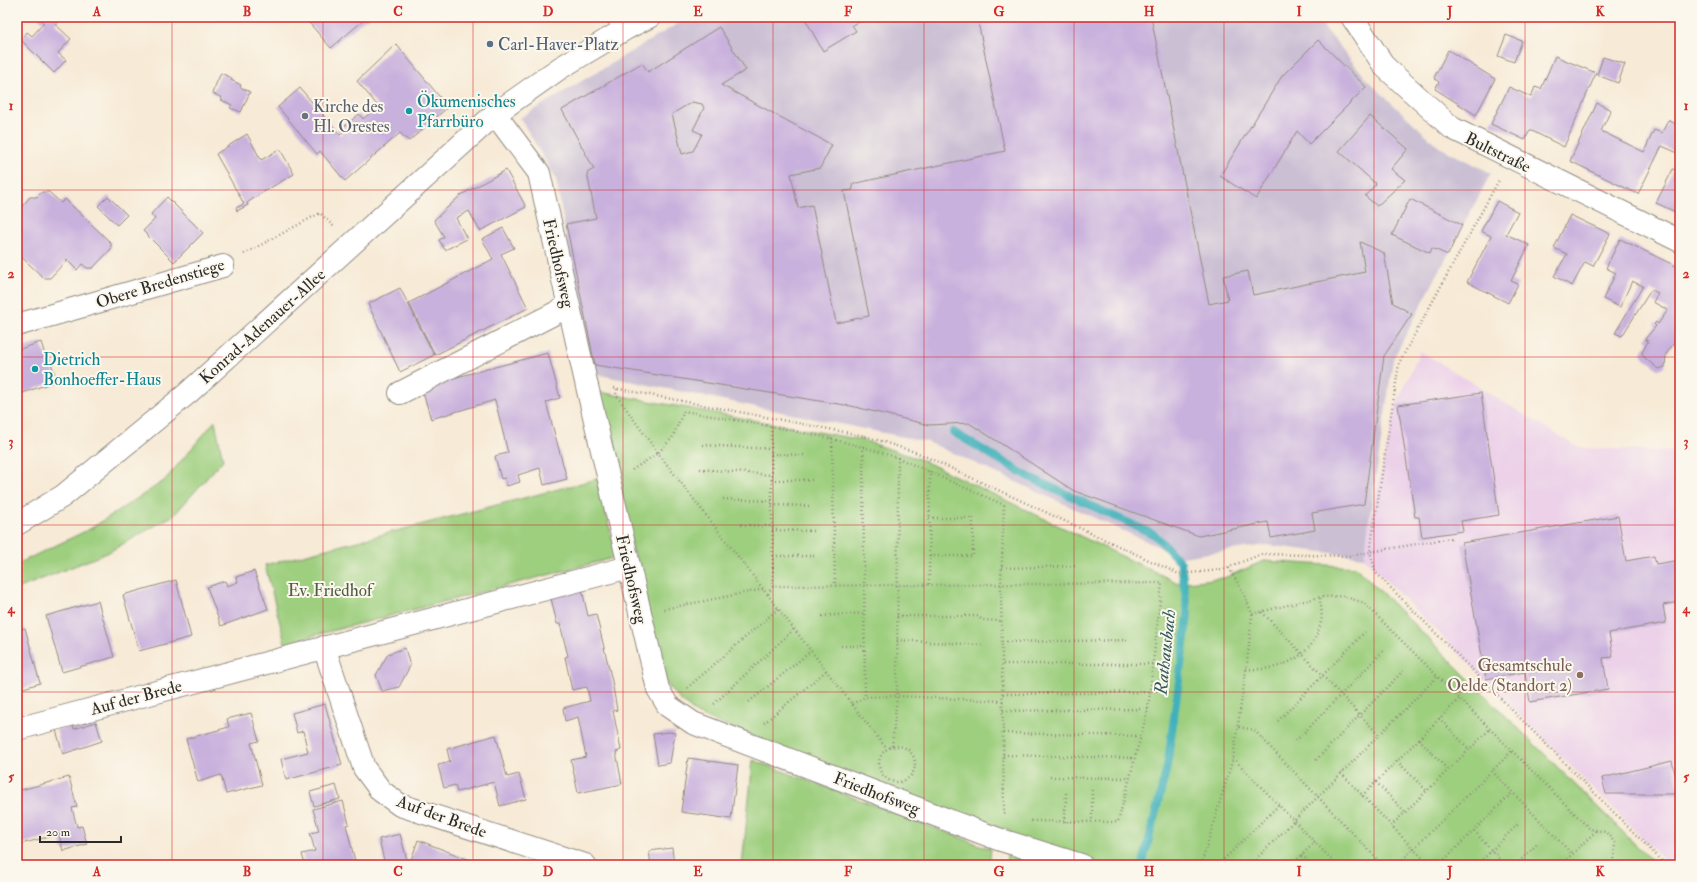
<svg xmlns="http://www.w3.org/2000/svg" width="1697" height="882" font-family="'IM FELL Double Pica',serif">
<rect width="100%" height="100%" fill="#fbf7ec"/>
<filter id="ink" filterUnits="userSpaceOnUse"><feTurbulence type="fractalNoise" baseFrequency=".025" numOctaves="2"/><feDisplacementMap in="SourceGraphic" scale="8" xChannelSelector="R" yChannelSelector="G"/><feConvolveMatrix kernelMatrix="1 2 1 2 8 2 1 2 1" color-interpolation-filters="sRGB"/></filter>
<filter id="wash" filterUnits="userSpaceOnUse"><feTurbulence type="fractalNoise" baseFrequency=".012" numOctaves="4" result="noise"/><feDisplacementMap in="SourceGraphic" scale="16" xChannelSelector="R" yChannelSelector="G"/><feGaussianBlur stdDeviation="0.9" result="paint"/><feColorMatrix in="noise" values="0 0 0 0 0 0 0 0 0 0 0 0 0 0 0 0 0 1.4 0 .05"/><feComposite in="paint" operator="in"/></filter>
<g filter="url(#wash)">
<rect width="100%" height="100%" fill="#f7ead6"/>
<path fill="#ecd1e9" d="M1420,351L1579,448L1680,451V865H1669L1362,556L1396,406Z"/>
<path fill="#cbbfd4" d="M689,17H1321L1324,27L1368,81L1439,147L1491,173L1393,359L1364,557L1266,545L1181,557L928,442L590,373L556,179L520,118Z"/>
<path fill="#9ecf7f" stroke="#647d55" d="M594,391L862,440L922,460L1178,583L1224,578L1264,561L1356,567L1656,865H1006L1010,831L883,788L697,714L678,698L666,683Z
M215,421L223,460L174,515L107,553L17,589V564L90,529L164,481Z
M597,479L617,557L285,643L265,565Z
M753,760L991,849L989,865H742Z"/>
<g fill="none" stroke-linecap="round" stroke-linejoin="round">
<path stroke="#41b1ba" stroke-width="8" d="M953,432L1027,476L1155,535L1181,563L1188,615L1167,767L1143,863"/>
</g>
<g id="blocks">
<path fill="#c9b1dd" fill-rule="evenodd" d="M38,17H58V21L55,24L71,39L58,53L66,60L54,73L21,40L27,32L32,36L44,23Z
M304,17H370L367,20L365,19L331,48Z
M804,17H870L852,25L856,31L823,51Z
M977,17H1151L1209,304L1228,300L1223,276L1248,271L1253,295L1365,272L1360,242L1384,253L1393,303L1412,314L1384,356L1364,504L1312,513L1315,530L1271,538L1268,522L1199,536L1074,491L969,423L929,425L851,406L595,365L566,224L596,218L587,173L594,169L562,110L642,63L648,72L719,27L746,70L721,85L832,145L820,168L791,174L798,208L812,205L836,323L869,316L844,191L853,190L852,184L1005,151ZM692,102L702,104L704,108L693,130L702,134L693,151L682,154L672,114Z
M1506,35L1522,41L1514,62L1498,56Z
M1318,40L1366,87L1309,144L1297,131L1256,199L1220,176L1282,76Z
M396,44L448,107L409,141L400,133L345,181L320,151L317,154L278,107L300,88L340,135L343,133L340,130L359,114L363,119L378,106L357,81Z
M1448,50L1495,79L1476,115L1435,89L1439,82L1434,78Z
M1555,56L1596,73L1564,147L1530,130L1525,140L1491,124L1509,87L1531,97L1535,87L1541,89Z
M1603,57L1625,64L1618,83L1597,75Z
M221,73L232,78L231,80L241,85L240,87L250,92L241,112L230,108L232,105L221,100L222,98L212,93Z
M1597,103L1611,110L1601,131L1644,152L1654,130L1662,133L1668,120L1680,126V154L1662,146L1638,194L1570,161Z
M1370,116L1408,149L1391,169L1405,180L1377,206L1365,196L1376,184L1339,151Z
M247,134L261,160L280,149L294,174L260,194L247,203L248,205L237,211L236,208L244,204L216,154Z
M1673,169L1680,172V214L1656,203Z
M506,170L526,207L480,231L469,211L456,218L467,239L445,250L439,240L444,237L434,220L461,195Z
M42,192H49L61,203L65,199L111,243V249L93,268H87L82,264L77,270L67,260L50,278H44L17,253L19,248L17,246V212L30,197H37Z
M108,196L127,215L117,225L98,206Z
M167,197L203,233L174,262L143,231L155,219L151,214Z
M1410,199L1462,225L1448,255L1432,248L1430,253L1392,235Z
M1497,201L1518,212L1506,234L1529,245L1511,281L1518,284L1508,303L1467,282L1491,236L1481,231Z
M1570,215L1610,234L1593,266L1585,262L1572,286L1554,276L1567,254L1554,248Z
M503,228L514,248L501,254L528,308L435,355L409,303L493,259L482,239Z
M1620,239L1680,268V335L1666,354L1665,367L1658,369L1645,358L1642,353L1648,341L1645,339L1656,326L1654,324L1656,322L1658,324L1668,310L1653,302L1658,293L1651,290L1622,336L1615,333L1643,286L1632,281L1620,307L1603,299L1616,273L1606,268Z
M400,288L434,355L400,372L368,304Z
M41,342L45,355L49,357L57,381L17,395V350Z
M548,353L560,398L546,402L567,479L544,485L540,468L518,475L520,482L507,486L505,478L501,479L495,456L508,453L495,400L431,419L422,389L442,381Z
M1481,393L1499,515L1461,521L1463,531L1422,537L1419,517H1415L1398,405Z
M1618,516L1626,561L1654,556L1656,564L1680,560V602L1663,605L1666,623L1609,633L1613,657L1603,658L1608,689L1530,702L1525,672L1486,679L1462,543Z
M254,571L268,609L221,626L207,587L225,581L227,586L238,582L236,577Z
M176,580L191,637L139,651L123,595Z
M581,585L588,616L596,614L612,681L617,710L613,711L621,750L616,752L622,784L578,793L571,760L586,757L578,717L565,721L563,708L590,701L587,687L572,690L565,657L568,656L560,624H557L550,594Z
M98,601L114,657L62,672L46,616Z
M25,628L40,683L17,690V630Z
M405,648L410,666L399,687L382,691L376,675L388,654Z
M325,704L342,765L286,780L281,759L308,752L303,731L297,733L292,713Z
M251,713L259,741L251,743L262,785L226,794L221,775L198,782L186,739L229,727L227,719Z
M96,722L102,741L63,754L56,730L73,725L74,729Z
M669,732L675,733L670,763L658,765L653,734Z
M496,735L507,777L519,774L526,799L500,806L494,782L457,792L455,785L444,788L438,765L450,762L447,749Z
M688,758L738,765L731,819L681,812Z
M1672,761L1680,794H1606L1602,778Z
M69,777L77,807L72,808L77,827L82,826L87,844L63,851L59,834L17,845V791Z
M336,785L340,799L314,806L310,792Z
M343,801L349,824L346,825L356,865H305L302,854L315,851L310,833L319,831L313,809Z
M400,834L407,860H411L418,840L483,865H409L410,861L396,865H385L379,839Z
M672,848L674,865H651L649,851Z"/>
</g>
</g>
<g filter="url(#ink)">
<use href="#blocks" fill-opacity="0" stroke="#918a80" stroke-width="1"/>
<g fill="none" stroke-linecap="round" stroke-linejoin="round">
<g stroke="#918a80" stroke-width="24">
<path id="minor" d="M618,17L627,28
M1352,17L1385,67L1452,128L1680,241
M495,114L539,173L586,382L658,689L668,706L693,723L998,839L1081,865
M17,325L223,266
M400,393L569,306
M324,647L364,768L381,791L400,805L585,865
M17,729L629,567"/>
</g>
<g stroke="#918a80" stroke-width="24">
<path id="major" d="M17,524L63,496L188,393L495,114L560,68L627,28L649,17"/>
</g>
<path stroke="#918a80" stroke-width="2.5" stroke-dasharray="1 3" stroke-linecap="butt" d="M244,254L320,213L335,228
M614,388L865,436L918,453L1179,574L1221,570L1262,554L1351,556L1370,552L1376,573L1666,865
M617,389L616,395L658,453L886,748
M771,427L773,586
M832,438L835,585
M703,445L771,449
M863,446L865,697
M771,454L805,455
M700,469L771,475
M632,470L658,453L672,438L684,411C756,424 828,434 898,458
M771,480H812
M723,499L772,501
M772,505L812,506
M929,518H973V556H930
M741,525L772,526
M772,530L814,531
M1451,538L1370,552L1399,363L1499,180
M773,556H814
M1002,568L1077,566
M1229,568L1244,594L1252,614L1320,597L1343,596L1364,603L1590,829L1606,832L1615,843L1614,865
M929,584L930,471
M768,594L773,586L1162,583L1148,709L1118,822L1031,821
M664,609L764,589
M1262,612L1379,735
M822,616L865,613
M897,616H978L982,620L1002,621
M897,640L983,645
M1002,642L1128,640
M841,646H865
M1003,664H1154
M1246,669C1279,672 1315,657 1321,621C1323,614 1320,604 1320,597
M687,688L779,608
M1003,694L1151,692
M749,702L811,651
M714,704L794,629
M852,704L865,697L897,696L1003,701
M1003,711L1148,709
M1439,718L1469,749
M1278,721L1365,632
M764,723L826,671
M1239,727L1254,730L1383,865
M1003,733L1141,736
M1419,739L1448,770
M1296,741L1384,650
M879 764a18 18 0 1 1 36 0a18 18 0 1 1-36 0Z
M892,746L897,696L898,458L1004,505L1001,585L1004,814
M1003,755L1135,758
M1233,758L1337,865
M1316,760L1403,671
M1397,761L1427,791
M1492,771L1572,854
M1341,773L1429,865
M1050,777L1130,778
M1376,782L1405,812
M1092,790V822
M1362,796L1459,699
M1065,822L1066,792
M1391,826L1490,729
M1474,831L1505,865
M1302,855L1312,865
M1202,861L1213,865
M1201,865L1233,758L1247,664L1252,614
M1218,865L1279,805
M1250,865L1438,676
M1292,865L1315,842
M1397,865L1512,751
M1439,865L1513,792
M1477,865L1519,823
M1516,865L1538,843
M1561,865L1597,830
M1675,865L1680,864"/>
<use href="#minor" stroke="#fff" stroke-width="22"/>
<use href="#major" stroke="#fff" stroke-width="22"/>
</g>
</g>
<path fill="none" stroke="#d62828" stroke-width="1" stroke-opacity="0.55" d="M172,17V865M323,17V865M473,17V865M623,17V865M773,17V865M924,17V865M1074,17V865M1224,17V865M1374,17V865M1525,17V865M17,190H1680M17,357H1680M17,525H1680M17,692H1680"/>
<circle fill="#5c6f8a" stroke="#fbf7ec" stroke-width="1.5" cx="490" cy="44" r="4"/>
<g fill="#0f9aa8" stroke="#fbf7ec" stroke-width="1.5">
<circle cx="409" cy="111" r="4"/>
<circle cx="35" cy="369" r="4"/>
</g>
<circle fill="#6b7280" stroke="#fbf7ec" stroke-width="1.5" cx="305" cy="116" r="4"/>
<circle fill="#8d6e63" stroke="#fbf7ec" stroke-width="1.5" cx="1580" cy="675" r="4"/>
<g text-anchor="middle" stroke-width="4" stroke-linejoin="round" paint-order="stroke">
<g font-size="17" fill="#4e5e75" stroke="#fbf7ec" text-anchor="start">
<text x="498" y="50">Carl-Haver-Platz</text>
</g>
<g font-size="17" fill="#0d838f" stroke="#fbf7ec" text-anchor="start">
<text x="417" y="107">Ökumenisches<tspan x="417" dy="20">Pfarrbüro</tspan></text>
<text x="43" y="365">Dietrich<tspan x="43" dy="20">Bonhoeffer-Haus</tspan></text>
</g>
<g font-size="17" fill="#5b616d" stroke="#fbf7ec" text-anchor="start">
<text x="313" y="112">Kirche des<tspan x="313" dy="20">Hl. Orestes</tspan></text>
</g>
<g font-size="17" fill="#2b2b2b" stroke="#fbf7ec">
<text transform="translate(1498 152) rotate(26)" y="6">Bultstraße</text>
<text transform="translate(559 263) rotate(77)" y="6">Friedhofsweg</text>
<text transform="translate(160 283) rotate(-17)" y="6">Obere Bredenstiege</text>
<text transform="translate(262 326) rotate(-42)" y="6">Konrad-Adenauer-Allee</text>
<text transform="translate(632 579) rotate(77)" y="6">Friedhofsweg</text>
<text transform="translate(136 697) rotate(-15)" y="6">Auf der Brede</text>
<text transform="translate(877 793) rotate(21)" y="6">Friedhofsweg</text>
<text transform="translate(442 816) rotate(20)" y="6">Auf der Brede</text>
</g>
<g font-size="17" fill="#4e5c44" stroke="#fbf7ec">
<text x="330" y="596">Ev. Friedhof</text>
</g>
<g font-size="17" fill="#785e54" stroke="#fbf7ec" text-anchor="end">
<text x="1572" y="671">Gesamtschule<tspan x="1572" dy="20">Oelde (Standort 2)</tspan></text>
</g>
<g font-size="18" font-style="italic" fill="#335a5d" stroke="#fbf7ec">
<text transform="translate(1165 652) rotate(-84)" y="6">Rathausbach</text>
</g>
</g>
<rect width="1697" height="882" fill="none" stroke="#fbf7ec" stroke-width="44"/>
<path d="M40 836v6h81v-6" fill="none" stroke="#2b2b2b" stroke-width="2"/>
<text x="46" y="836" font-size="12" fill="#2b2b2b" stroke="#fbf7ec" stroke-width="3" paint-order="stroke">20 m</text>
<rect x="22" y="22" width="1653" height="838" fill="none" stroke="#d62828" stroke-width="1.5"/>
<g font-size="13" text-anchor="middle" font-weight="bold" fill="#d62828">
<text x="97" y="16">A</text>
<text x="247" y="16">B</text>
<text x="398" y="16">C</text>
<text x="548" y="16">D</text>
<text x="698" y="16">E</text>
<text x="848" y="16">F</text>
<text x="999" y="16">G</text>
<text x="1149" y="16">H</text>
<text x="1299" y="16">I</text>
<text x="1450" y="16">J</text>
<text x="1600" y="16">K</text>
<text x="11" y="110">1</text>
<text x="1686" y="110">1</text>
<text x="11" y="278">2</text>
<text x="1686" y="278">2</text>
<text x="11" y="446">3</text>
<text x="1686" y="446">3</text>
<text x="11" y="613">4</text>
<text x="1686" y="613">4</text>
<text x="11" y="781">5</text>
<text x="1686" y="781">5</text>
<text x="97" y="876">A</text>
<text x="247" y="876">B</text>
<text x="398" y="876">C</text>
<text x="548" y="876">D</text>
<text x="698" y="876">E</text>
<text x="848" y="876">F</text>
<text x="999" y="876">G</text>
<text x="1149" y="876">H</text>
<text x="1299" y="876">I</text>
<text x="1450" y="876">J</text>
<text x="1600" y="876">K</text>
</g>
</svg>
